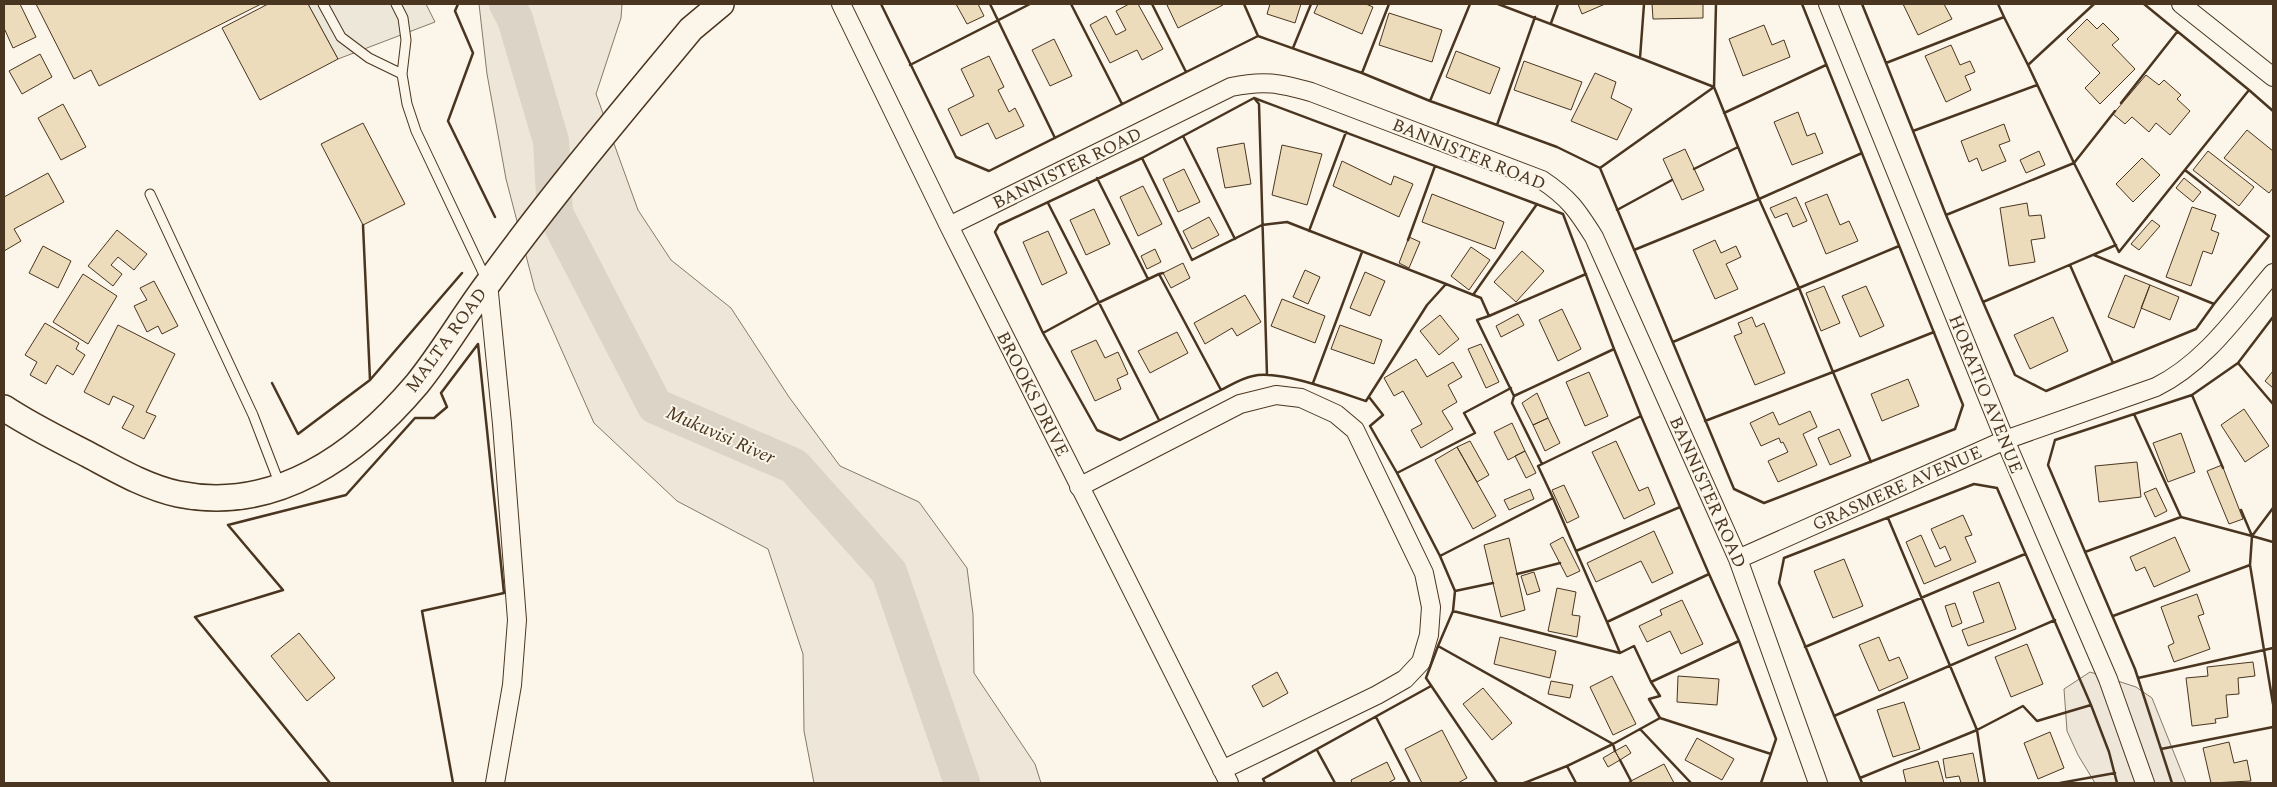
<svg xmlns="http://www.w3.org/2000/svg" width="2277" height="787" font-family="Spectral,serif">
<rect width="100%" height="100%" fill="#fbf6e9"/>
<path fill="#ede6d9" stroke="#887966" d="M479,4H622L621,18L596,94L638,210L671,260L731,308L789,397L840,466L919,502L967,568L973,614L974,673L1035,764L1041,783H814L804,731L803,654L768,549L677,501L594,423L535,290L506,179L487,74Z
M2090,672L2136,687L2152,698L2186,783H2095L2078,755L2067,731L2064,689Z"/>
<path fill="#ede7d9" stroke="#887966" d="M308,4H426L435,22L338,59Z"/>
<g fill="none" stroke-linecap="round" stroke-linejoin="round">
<path stroke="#dcd4c6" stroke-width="36" d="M507,4L515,19L551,141L555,213L655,406L794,466L889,572L962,783"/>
</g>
<path fill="#ecdcbc" stroke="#4a3520" d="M4,4H20L36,37L13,48L4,28Z
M36,4H261L99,86L91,70L74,79Z
M268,4H308L338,59L260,100L222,28Z
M956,4H978L984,16L967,24Z
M1129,4H1138L1163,49L1142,60L1137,50L1110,63L1090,25L1106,16L1116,35L1126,30L1116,11Z
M1169,4H1222L1223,5L1178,28L1167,5Z
M1270,4H1301L1295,23L1267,14Z
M1318,4H1366L1373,7L1362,34L1314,13Z
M1578,4H1605L1582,14Z
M1652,4H1703V18L1653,19Z
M1903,4H1944L1952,19L1918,35Z
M1389,13L1442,30L1432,62L1379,45Z
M2087,19L2097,29L2103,23L2119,39L2112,45L2135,69L2100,104L2085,88L2100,73L2067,39Z
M1764,25L1772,45L1784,40L1790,57L1743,76L1729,39Z
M1054,39L1072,76L1050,86L1032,50Z
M1951,45L1960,65L1970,61L1975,72L1965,76L1971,90L1946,102L1925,56Z
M1456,51L1500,68L1490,94L1446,77Z
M40,54L52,77L22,94L9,71Z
M989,56L1004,87L998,90L1009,112L1015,108L1024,126L996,139L988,123L961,136L948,109L974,96L961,69Z
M1524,61L1582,82L1571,110L1514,90Z
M1595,73L1616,82L1611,98L1632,109L1617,140L1571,121Z
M2146,75L2159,85L2164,80L2181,95L2177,99L2190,111L2170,135L2156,123L2149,132L2132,117L2125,124L2113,114Z
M63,104L86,147L61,160L38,118Z
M1798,112L1807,136L1815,133L1823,153L1792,165L1774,122Z
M363,123L405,204L363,225L321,144Z
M2004,124L2010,141L1999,145L2006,161L1982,171L1977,158L1969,162L1961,141Z
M2247,130L2273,151V188L2269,193L2224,158Z
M1244,143L1251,184L1225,188L1217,148Z
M1282,145L1322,154L1307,205L1272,195Z
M1685,149L1704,190L1682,200L1663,159Z
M2039,151L2045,165L2026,173L2020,160Z
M2208,151L2254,187L2239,206L2193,170Z
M2142,158L2160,175L2133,202L2116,184Z
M1342,161L1391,185L1394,176L1413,184L1399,217L1333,186Z
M1184,169L1200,202L1178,212L1163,179Z
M48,173L64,202L14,229L21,241L4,251V197Z
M2184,178L2201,192L2193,202L2176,188Z
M1143,186L1162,224L1138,236L1120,197Z
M1432,194L1504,222L1495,249L1422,222Z
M1827,194L1840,225L1849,221L1858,241L1826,254L1805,203Z
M1796,197L1807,221L1793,227L1787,213L1775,218L1770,208Z
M2027,203L2029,216L2041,215L2045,238L2031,240L2035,262L2009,266L2000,208Z
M2192,207L2216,215L2211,230L2219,233L2212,254L2203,251L2191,286L2166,277Z
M1094,209L1110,244L1086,255L1070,220Z
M1209,217L1219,235L1192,249L1183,231Z
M2152,220L2160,226L2139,250L2131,244Z
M117,230L147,254L134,270L118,257L111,265L122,274L113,286L88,266Z
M1048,231L1067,273L1042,285L1023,242Z
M1409,237L1420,242L1409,268L1399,263Z
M1715,240L1721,253L1736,246L1741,257L1726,264L1738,289L1715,299L1693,250Z
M43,246L71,261L58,288L29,273Z
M1471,247L1490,260L1469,290L1451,276Z
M1155,249L1161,262L1147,269L1141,256Z
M1522,251L1544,271L1516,302L1494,282Z
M1183,263L1190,278L1171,288L1163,273Z
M1305,270L1320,277L1308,304L1293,297Z
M1365,272L1385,281L1370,316L1350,308Z
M83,274L117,296L88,344L53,322Z
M2125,275L2150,285L2134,328L2108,317Z
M154,281L178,326L162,334L158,326L147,332L134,306L147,300L140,288Z
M2150,285L2179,297L2170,320L2141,308Z
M1824,286L1840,323L1821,331L1806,293Z
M1866,286L1884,326L1860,337L1842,296Z
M1245,295L1261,322L1237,336L1232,328L1205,344L1194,323Z
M1282,299L1325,316L1315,343L1271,326Z
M1562,309L1581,349L1558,361L1539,320Z
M1518,314L1524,325L1501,337L1496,326Z
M1440,315L1459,339L1439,355L1420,331Z
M1752,317L1756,327L1764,323L1785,373L1755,385L1734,336L1742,333L1738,323Z
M2053,317L2068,351L2030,369L2014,335Z
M45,323L79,343L76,349L85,355L73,375L57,365L46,384L30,375L37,362L25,355Z
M118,325L175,354L146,412L156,416L144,439L122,428L134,406L113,396L109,405L84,392Z
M1340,325L1382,340L1374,364L1331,349Z
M1177,332L1188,353L1150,373L1138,351Z
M1096,340L1105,358L1118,352L1128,374L1117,379L1121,389L1095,401L1071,351Z
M1481,344L1499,382L1486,388L1468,349Z
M1416,359L1427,377L1453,362L1462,377L1448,385L1457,402L1442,411L1453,429L1421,448L1411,430L1422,424L1403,391L1394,396L1384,378Z
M2273,371V388L2265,381Z
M1589,372L1608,416L1585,426L1566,382Z
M1908,379L1919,406L1882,421L1871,394Z
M1537,393L1548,418L1533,425L1522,403Z
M2244,409L2269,446L2245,462L2221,425Z
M1810,411L1817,427L1803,434L1817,465L1778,482L1768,461L1788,452L1783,442L1781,443L1779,438L1761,446L1750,423L1773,412L1779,425Z
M1548,418L1560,443L1545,451L1533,425Z
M1512,423L1525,451L1508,460L1494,432Z
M1839,429L1851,456L1830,465L1818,438Z
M2181,433L2195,472L2168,482L2153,443Z
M1470,441L1489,475L1477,482L1457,447Z
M1616,441L1639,491L1648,487L1655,504L1624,519L1592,452Z
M1457,447L1496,516L1473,529L1435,460Z
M1525,451L1536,473L1526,478L1515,456Z
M2137,462L2141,497L2099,502L2095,466Z
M2222,465L2243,519L2229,524L2207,471Z
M1564,485L1579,517L1567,523L1552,490Z
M2156,488L2167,511L2155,517L2144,493Z
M1530,489L1534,499L1509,510L1504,500Z
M1963,515L1972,535L1965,537L1976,562L1924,584L1906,542L1921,535L1935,567L1951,560L1945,546L1940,549L1931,529Z
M1654,531L1673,573L1652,583L1641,561L1596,582L1587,563Z
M1563,537L1580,571L1567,577L1550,544Z
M2175,537L2190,571L2154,587L2145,567L2136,571L2130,557Z
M1509,538L1525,610L1501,617L1484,545Z
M1844,559L1863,606L1833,618L1814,571Z
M1534,572L1540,591L1527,595L1521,576Z
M1999,582L2016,629L1968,646L1962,630L1984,622L1973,592Z
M1557,588L1576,592L1572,615L1580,616L1577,637L1548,631Z
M2197,594L2204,614L2198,616L2210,649L2174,662L2168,646L2174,643L2161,607Z
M1682,600L1703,644L1681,654L1670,631L1647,642L1639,626L1662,615L1660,610Z
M1955,603L1962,623L1952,627L1945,606Z
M299,633L335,678L307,701L271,656Z
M1500,637L1556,651L1550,678L1494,664Z
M1879,637L1889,661L1899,657L1908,678L1879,691L1859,645Z
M2027,644L2043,684L2011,697L1995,657Z
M2253,662L2255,676L2238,678L2239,694L2226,695L2228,717L2215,719L2216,723L2192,726L2186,678L2208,676L2207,667Z
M1277,672L1288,693L1263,707L1252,686Z
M1612,676L1636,724L1613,735L1590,687Z
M1678,676L1719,679L1717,705L1677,702Z
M1551,681L1573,685L1570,698L1548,694Z
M1483,688L1512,723L1492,740L1463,704Z
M1904,702L1920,749L1893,757L1877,710Z
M1442,730L1467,778L1458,783H1422L1405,749Z
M2050,732L2064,768L2038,779L2024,743Z
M1697,738L1734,759L1722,780L1685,760Z
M2229,742L2234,763L2247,760L2251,781L2211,783L2203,748Z
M1626,745L1631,753L1620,760L1615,751Z
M1615,751L1620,760L1608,767L1603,758Z
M1973,753L1979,783H1961L1959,776L1946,778L1943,759Z
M1938,761L1944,783H1906L1903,770Z
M1387,762L1395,779L1388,783H1352L1351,780Z
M1664,764L1674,783H1627L1631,781Z"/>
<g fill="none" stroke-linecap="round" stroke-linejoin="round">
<g stroke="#4a3520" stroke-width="11">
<path id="lane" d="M323,4L341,37L369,58L402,74
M396,4L403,18L406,40L402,74L407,104L416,131L487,281
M150,194L253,415L280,485"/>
</g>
<g stroke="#4a3520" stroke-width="20">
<path id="street" d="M841,4L949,226L1229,783
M1828,4L2005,440L2108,679L2145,783
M2181,4L2273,77
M949,226L1231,87C1264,80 1279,83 1311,92L1542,180C1569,198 1577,210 1594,237L1738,559L1818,783
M488,283L502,424L517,620L512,685L495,783
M1079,487L1240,404L1276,395L1301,398L1336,414L1355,430L1424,573L1431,607L1429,635L1421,662L1405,679L1377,695L1222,770
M1738,559L2005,440L2156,387C2205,363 2238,314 2273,273"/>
</g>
<g stroke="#4a3520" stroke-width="28">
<path id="secondary" d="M4,408C31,426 60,440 89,455C117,470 146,487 178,494C275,514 357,455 417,384C443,352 464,315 489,282C552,195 622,112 691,29L721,4"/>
</g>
<use href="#lane" stroke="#fbf6e9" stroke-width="9"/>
<use href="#street" stroke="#fbf6e9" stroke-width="18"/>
<use href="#secondary" stroke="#fbf6e9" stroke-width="25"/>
<path stroke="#4a3520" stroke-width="2.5" d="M458,4L455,11L473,53L448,121L495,217
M881,4L956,157L989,171L1258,36L1244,4
M990,4L1055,138
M1071,4L1122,104
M1152,4L1186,72
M1498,4L1640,58L1644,4
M1862,4L1886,63
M1998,4L2004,17
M2094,4L2028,65L2074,163L2115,111
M1551,23L1558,4
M1258,36L1362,73L1389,4
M1293,48L1311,4
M1640,58L1714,87L1716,4
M910,65L1030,4
M1362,73L1430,101L1470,4
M2037,85L1913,131L1946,215L2074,163L2119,252L2249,90L2144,4
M2249,90L2273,111
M1254,98L1563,214L1614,349L1514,396L1477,320L1489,316L1481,298L1446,284
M1430,101L1497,125L1535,17
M2121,103L2177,32
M1724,113L1826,65
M1497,125L1557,147L1600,168L1734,489L1764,503L1955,429L1963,405L1802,4
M1913,131L1886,63L2004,17L2028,65
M1183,136L1235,239
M1142,158L999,225L995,232L1043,333L1098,303L1159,274
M1600,168L1714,87L1759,199L1634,250
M1694,169L1738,147
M2185,170L2269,236L2214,304
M1097,178L1148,279
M1048,203L1159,420
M1617,210L1672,180
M1946,215L1983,302L2116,245
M1309,231L1346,132
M1408,240L1435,166
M2094,255L2214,304L2196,329L2113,363
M1163,273L1159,274L1221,390C1231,385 1242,378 1253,376C1278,369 1341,393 1366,401L1427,305L1446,284L1287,222L1262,225L1192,260L1142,158L1254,98L1259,104L1267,375
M1473,295L1537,204
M1983,302L2015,375L2046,391L2113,363L2070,265
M1489,316L1586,274
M1043,333L1097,430L1120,440L1221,390
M1673,342L1799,288L1759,199L1862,153
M2238,363L2273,404
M370,380L462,273
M272,383L298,434L370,380L363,225
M1313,383L1362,252
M2192,395L2223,468
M1514,396L1512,403L1542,464
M1369,397L1383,415L1370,426L1397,473L1475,433L1464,413L1511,388
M2134,414L2181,517
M1705,421L1833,372L1799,288L1899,246
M1871,462L1833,372L1934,332
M1397,473L1440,556L1553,498L1538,466L1641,416L1614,349
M1553,498L1576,551L1680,507L1641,416
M2241,510L2252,536L2273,542
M1888,518L1977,730L1985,783
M1576,551L1607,622L1709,574L1680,507
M2085,552L2181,517L2252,536L2273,508
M1440,556L1455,591L1453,611L1438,646L1613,744L1660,718L1649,699L1660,696L1651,682
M1517,574L1560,563
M1455,591L1493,583
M1453,611L1620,653L1607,622
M2113,616L2250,565L2252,536
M1739,641L1776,739L1761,783
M1438,646L1426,678L1497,783
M1805,647L2025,554
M2273,648L2264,650L2273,704
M1620,653L1634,646L1651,682L1739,641L1709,574
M2138,678L2264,650L2250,565
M1834,716L2055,620
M1376,717L1410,783
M1660,718L1771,754
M1640,729L1691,783
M2161,749L2273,727
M1317,750L1335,783
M1620,760L1631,781
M1860,778L1977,730L2023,706L2037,721L2091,705
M330,783L195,617L283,590L228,525L346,495L415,418H434L447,407L441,393L478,344L504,593L422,611L453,783
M1265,783L1263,779L1431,686
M1524,783L1567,766
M1576,783L1567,766L1613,744L1615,751
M1862,783L1779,583L1784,558L1974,484L1997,488L2091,705L2109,752L2117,783
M2060,783L2115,773
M2172,783L2135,669L2048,465L2055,440L2192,395L2238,363L2273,317"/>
</g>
<g text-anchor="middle" stroke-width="4" stroke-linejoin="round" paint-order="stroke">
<g font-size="18" fill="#4a3520" stroke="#fbf6e9">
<text transform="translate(1469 154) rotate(22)" y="6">BANNISTER ROAD</text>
<text transform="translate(1067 168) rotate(-26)" y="6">BANNISTER ROAD</text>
<text transform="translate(446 340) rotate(-54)" y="6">MALTA ROAD</text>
<text transform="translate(1033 394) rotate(63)" y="6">BROOKS DRIVE</text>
<text transform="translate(1986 394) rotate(68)" y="6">HORATIO AVENUE</text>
<text transform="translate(1897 488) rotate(-24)" y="6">GRASMERE AVENUE</text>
<text transform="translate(1708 492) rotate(66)" y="6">BANNISTER ROAD</text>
</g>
<g font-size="19" font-style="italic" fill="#4a3520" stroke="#fbf6e9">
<text transform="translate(721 434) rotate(24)" y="7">Mukuvisi River</text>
</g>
</g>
<rect width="2277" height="787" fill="none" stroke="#4a3520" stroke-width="10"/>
</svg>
